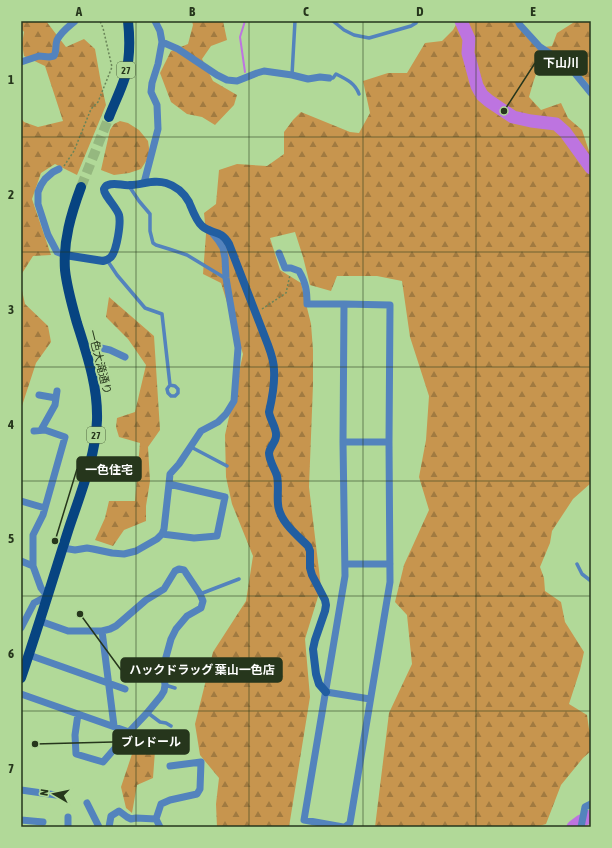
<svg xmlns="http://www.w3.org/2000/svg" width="612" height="848" font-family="'Asap Condensed','Noto Sans JP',sans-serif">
<defs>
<pattern id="forest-firs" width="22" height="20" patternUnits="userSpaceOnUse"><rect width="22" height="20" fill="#c7954e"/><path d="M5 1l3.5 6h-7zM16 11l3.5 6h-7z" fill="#a17a40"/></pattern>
</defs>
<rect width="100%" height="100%" fill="#b1d998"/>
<path fill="url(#forest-firs)" d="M21,21H46L66,47L84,39L95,49L101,83L106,105L77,175L55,164L41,173L32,199L51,255L33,256L21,275V118L24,122L38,127L63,121L45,66L24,56L22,44L24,32L21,28Z
M192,21H223L227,40L211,46L202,59L213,81L237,95L234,105L215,125L202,117L187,114L171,102L160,73L171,51L188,44L193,25Z
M458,21H517L537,48L552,46L557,33L576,21L591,22V87L576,69L553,51L543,54L533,83L529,97L541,110L561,103L568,118L582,130L591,157V483L573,499L552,531L550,543L540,567L544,578L545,591L561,602L565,622L584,652L580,670L569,704L587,715L589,729L591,732V751L583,758L561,785L546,824L536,827H375L389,713L412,664L407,615L395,602L404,565L429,510L419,477L426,440L429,396L410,337L402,281L377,276H337L331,291L310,285L303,257L295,232L270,238L280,270L301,283L311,324L313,350V385L309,487L321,587L305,639L310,697L289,827H217L216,804L219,778L200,755L195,724L213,652L246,601L253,556L232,504L226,477L225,435L243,354L221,283L203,274L206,234L204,213L216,204L219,170L237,164L267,166L284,154V132L293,120L301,112L350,132L359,133L370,113L363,81L388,73H407L425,43L442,41L453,30Z
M120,121L128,123L139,130L148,141L150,155L141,169L129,173L114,175L101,170L110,130L114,124Z
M21,286L25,304L48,326L51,342L36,363L21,409Z
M109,297L154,336L160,430L148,447L150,481L146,506V521L124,530L113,546L95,540L105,518L109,501H135L140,443L119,437L116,427L117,418L135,412L146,365L128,339L106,317Z
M143,747L155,751L153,778L137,785L132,813L126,808L121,787L132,754Z"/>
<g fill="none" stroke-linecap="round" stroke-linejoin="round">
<path stroke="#bd74e0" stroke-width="2" d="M245,72L240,37L245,21"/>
<path stroke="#bd74e0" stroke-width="13" d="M461,21L469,39L468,53L477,86L482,95L489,101L513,117L531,121L556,124L565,132L591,168
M573,827L581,821L591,816"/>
<path stroke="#95b87f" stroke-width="10" stroke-dasharray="10 5" stroke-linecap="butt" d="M81,187L109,117"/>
<path stroke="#698458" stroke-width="1.5" stroke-dasharray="2 2" stroke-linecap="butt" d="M64,166L74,151L91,109L98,102L112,67L103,28L100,21
M262,309L286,293L290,275"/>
<path stroke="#5383bd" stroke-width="3.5" d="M333,21L344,30L354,35L369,38L411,26L416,23L417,21
M292,75L295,21
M329,78H333L336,74C346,79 355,83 359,94
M129,186L139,201L150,214V231L153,243L156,245L169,249L187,255L225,278
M107,260L117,275L145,308L162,314L170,385L167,389L168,393L171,396H175L178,393V389L175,386L170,385
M191,447L227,466
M577,564L582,574L591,581
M200,594L239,579
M165,685L175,688
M148,713L160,722L166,723L171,726"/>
<path stroke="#5383bd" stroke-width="7" d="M518,21L520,25L540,47L569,66L591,93
M162,42L178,49L217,75L227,80L237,81L257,73L264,71L292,75L308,79L320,77L329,78
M21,62L39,56L49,57L54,56C57,51 55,46 57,40C61,32 68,27 75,21
M59,169L53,172L45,179L41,185L38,192V204L48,235L57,252L65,255
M144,183L158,129L157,105L151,92L152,83L158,64L162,42L160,31L155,21
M279,253L285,268H291L299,271C306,283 307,291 307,304H344
M85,347L101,348L110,350L125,357
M39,395L56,398
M41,430L55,405L57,391
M343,442H389
M21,501L45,508
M162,534L194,538L217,536L225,497L169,484
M63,548L75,550L87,548L93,549L112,553L124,554L136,551L157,539L162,534L164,529L169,484L170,474L179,464L201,431L218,422L226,414L234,401L238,348L226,278L225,258L223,248L218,240L210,230
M21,561L33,566L41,588L47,596L34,603L21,628
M345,564H390
M33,566V535L43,515L65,437L45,430L34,431
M102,631L114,726
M29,655L125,689
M165,661L194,669
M326,692L370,699
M21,694L129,732L147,713L161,696L164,691L165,685L163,668L171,639L176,629L187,616L201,608L203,601L200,594L184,570L179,569L175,571L164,589L146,600L116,626L110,629L102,631H68L40,621
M78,714L75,735L76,754L103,762L129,732
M21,790L56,795
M87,803L99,827
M68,817V827
M156,819L160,827
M21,820L43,822
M109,827L111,816L119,811L127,817L131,819L136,818L156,819L161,804L170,800L197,794L200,789L201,762L170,766
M343,827L304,820L345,576L343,442L344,304L390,305L389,442L390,582L350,823L345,827
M581,827L585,807L591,804"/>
<path stroke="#215ea1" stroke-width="8" d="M65,255L103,261C107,260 109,259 111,257C117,250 121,223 119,215C117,208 103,194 104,189C105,187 107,185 108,185C115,182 123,186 130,185C142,185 153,179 166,183C176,186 184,193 189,202C192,209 196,221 202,226C212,235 221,229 229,244L268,345C271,353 274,362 274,370C275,384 272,399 269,412C270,420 277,428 276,436C276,442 270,446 269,453C269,461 275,469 277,476C279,485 277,495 278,504C279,521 297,535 308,546L310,551V568L312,575L325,600L326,605L325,611L315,640L313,649L316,674L319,684L326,692"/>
<path stroke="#074481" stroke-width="10" d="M109,117C114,104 121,90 125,77C130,59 130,39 128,21
M21,678C38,628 53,578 69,528C80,495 96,455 97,420C98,386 87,355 77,323C72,305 67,288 65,270C63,241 71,214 81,187"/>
</g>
<path fill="none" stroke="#26361c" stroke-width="1" stroke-opacity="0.55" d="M136,21V827M249,21V827M363,21V827M476,21V827M21,137H591M21,252H591M21,367H591M21,481H591M21,596H591M21,711H591"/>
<g text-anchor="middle" stroke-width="4" stroke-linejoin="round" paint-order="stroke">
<g fill="#b1d998" stroke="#506741" stroke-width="1">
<rect x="117" y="62" width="18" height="16" rx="3"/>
<rect x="87" y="427" width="18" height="16" rx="3"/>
</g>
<g font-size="10" font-weight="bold" fill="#26361c">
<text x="126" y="74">27</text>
<text x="96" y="439">27</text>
</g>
<g font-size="11" fill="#26361c" stroke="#b1d998">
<text transform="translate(100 362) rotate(76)" y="4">一色大滝通り</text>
</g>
</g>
<path fill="none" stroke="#26361c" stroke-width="1.5" d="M504 111L535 63M55 541L77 469M80 614L121 670M35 744L113 742"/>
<g fill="#26361c" stroke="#b1d998" stroke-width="1.5">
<circle cx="504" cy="111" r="4"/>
<circle cx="55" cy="541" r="4"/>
<circle cx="80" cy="614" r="4"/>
<circle cx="35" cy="744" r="4"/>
</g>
<g fill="#26361c" stroke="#26361c" stroke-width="1.5">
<rect x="535" y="51" width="52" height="24" rx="4"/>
<rect x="77" y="457" width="64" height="24" rx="4"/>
<rect x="121" y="658" width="161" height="24" rx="4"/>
<rect x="113" y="730" width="76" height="24" rx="4"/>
</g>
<g font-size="12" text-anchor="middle" font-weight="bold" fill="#fff">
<text x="561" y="67">下山川</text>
<text x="109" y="474">一色住宅</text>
<text x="202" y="674">ハックドラッグ 葉山一色店</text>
<text x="151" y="746">ブレドール</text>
</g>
<rect width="612" height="848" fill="none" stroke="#b1d998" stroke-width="44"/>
<g transform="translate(54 794) rotate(279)" stroke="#b1d998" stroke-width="3" paint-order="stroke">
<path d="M0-3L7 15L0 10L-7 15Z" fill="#26361c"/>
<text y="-6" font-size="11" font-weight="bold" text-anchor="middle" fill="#26361c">N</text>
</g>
<rect x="22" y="22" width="568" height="804" fill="none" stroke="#26361c" stroke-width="1.5"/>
<g font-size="13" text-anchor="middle" font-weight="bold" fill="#26361c">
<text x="79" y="16">A</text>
<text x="192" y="16">B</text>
<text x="306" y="16">C</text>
<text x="420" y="16">D</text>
<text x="533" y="16">E</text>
<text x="11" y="84">1</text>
<text x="11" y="199">2</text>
<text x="11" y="314">3</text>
<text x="11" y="429">4</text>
<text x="11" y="543">5</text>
<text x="11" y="658">6</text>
<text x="11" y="773">7</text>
</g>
</svg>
